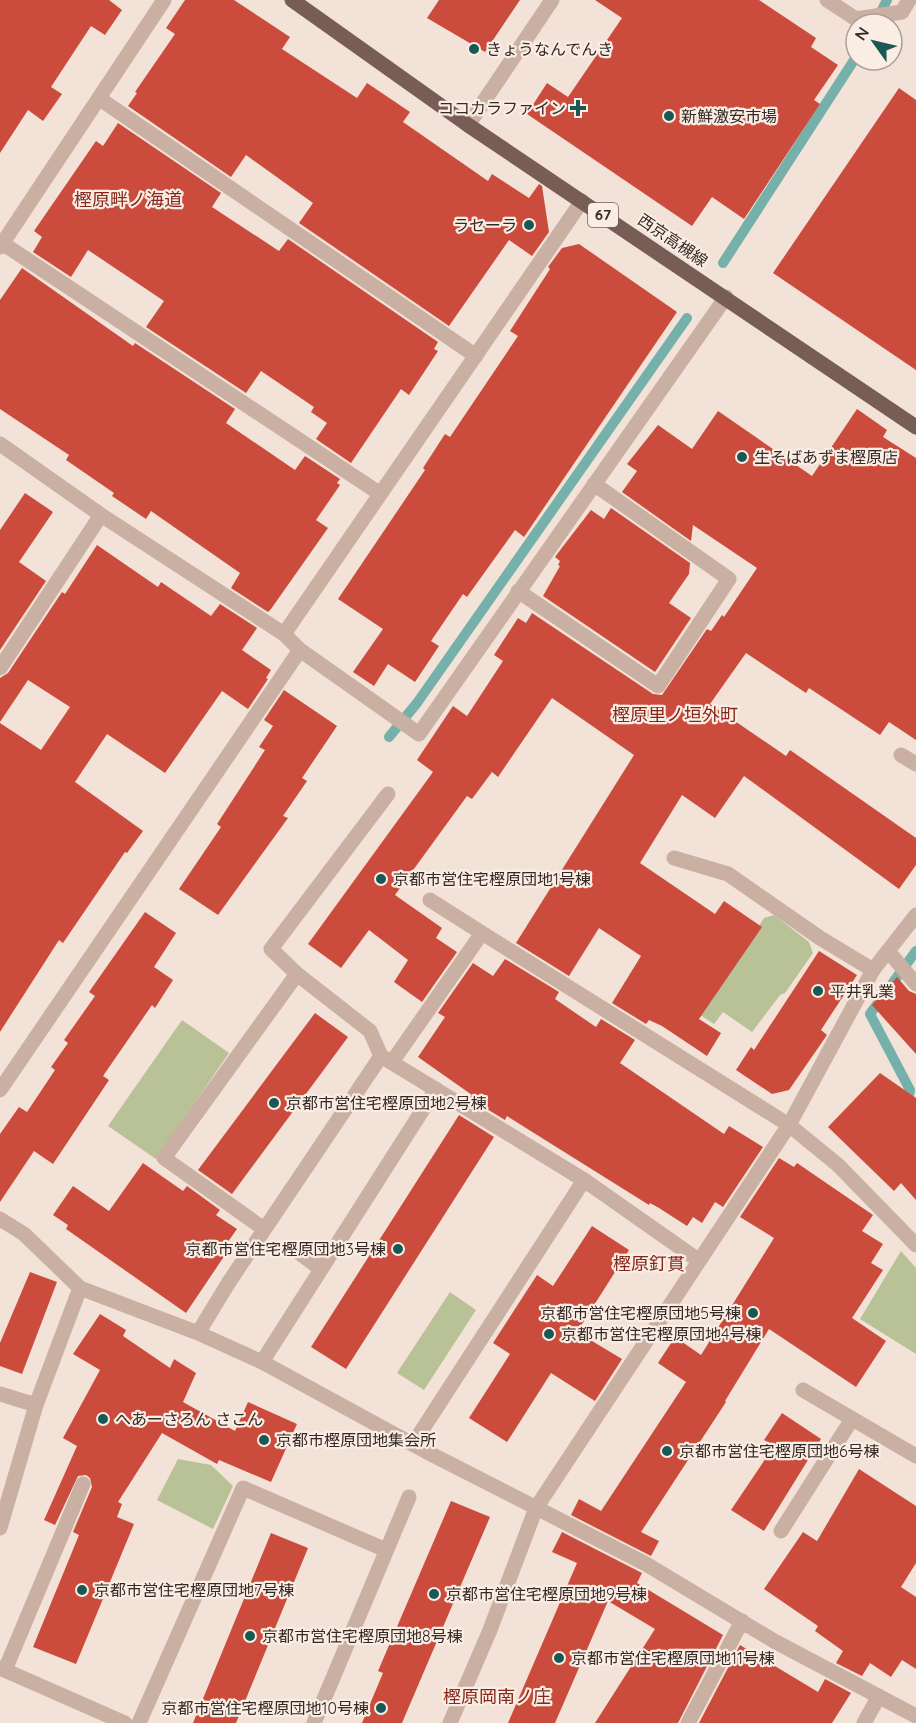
<svg xmlns="http://www.w3.org/2000/svg" width="916" height="1723" font-family="Quicksand,'Noto Sans JP',sans-serif">
<rect width="100%" height="100%" fill="#f2e2d7"/>
<path fill="#b9c197" d="M774,915L809,942L813,953L785,993L780,995L752,1032L723,1012L714,1024L666,993L710,1003L764,918Z
M182,1020L229,1053L156,1159L108,1126Z
M901,1251L916,1268V1354L860,1319Z
M450,1292L476,1310L424,1390L397,1373Z
M178,1459L211,1465L233,1486L213,1529L157,1500Z"/>
<g fill="none" stroke-linecap="round" stroke-linejoin="round">
<path stroke="#75b0ab" stroke-width="10" d="M875,24L887,0
M723,263L856,57
M389,737L417,703L687,318
M916,951L870,1014L910,1090L907,1105L916,1115"/>
</g>
<path fill="#cb4c3c" d="M0,0H109L122,10L105,35L91,26L51,87L62,94L43,121L28,110L0,153Z
M185,0H234L290,37L282,49L357,98L367,83L410,112L403,122L488,181L492,174L529,198L539,184L542,186L549,232L532,256L509,240L449,326L299,223L313,203L246,155L231,177L128,106L137,93L135,92L175,34L166,28Z
M439,0H520L485,52L427,18Z
M595,0H759L816,38L811,47L838,65L814,100L820,104L744,219L712,197L692,226L527,114L547,83L568,97L622,18Z
M899,88L916,100V370L773,273Z
M118,123L221,193L212,207L279,251L288,239L438,342L434,349L438,351L409,395L401,389L351,463L316,439L327,423L311,412L314,407L261,371L246,393L146,327L164,301L88,250L71,277L33,252L42,237L34,231L96,141L103,146Z
M579,244L677,312L524,537L515,530L467,597L463,594L431,641L439,646L415,682L388,664L374,686L353,672L383,629L338,599L425,470L423,468L445,434L450,437L518,336L510,331L550,269L548,267L562,248Z
M22,268L133,346L135,343L235,409L226,423L295,470L305,456L340,479L337,483L340,485L316,520L328,528L271,609L268,612L231,588L240,573L151,511L146,519L112,496L114,493L66,460L69,455L0,409V300Z
M857,409L887,430L883,437L916,458V740L889,722L880,735L809,688L806,693L746,653L710,704L786,756L790,750L916,838V865L899,889L744,776L715,818L682,795L640,863L715,914L724,901L762,927L699,1019L721,1033L707,1056L662,1026L649,1020L646,1024L612,1003L641,956L599,928L569,976L516,943L634,755L552,698L498,777L492,772L472,799L467,796L395,895L442,928L436,938L457,952L422,1002L394,982L408,960L369,930L341,968L308,944L433,772L417,760L453,706L467,716L503,661L494,655L518,618L526,623L532,613L653,694L662,695L707,629L711,631L722,615L724,617L757,568L693,525L691,541L622,492L637,471L627,464L658,425L692,449L718,411L812,476Z
M25,493L53,512L19,562L46,581L0,650V530Z
M611,508L690,563L689,574L669,603L691,618L655,672L543,596L560,566L558,565L560,561L555,557L564,545L591,510L604,519Z
M97,545L158,587L161,582L211,616L220,604L257,628L242,650L271,670L266,678L268,679L248,709L222,691L165,773L107,734L75,782L143,831L127,853L125,852L63,943L59,940L0,1032V723L41,750L70,707L28,680L0,722V678L8,673L62,592L65,594Z
M284,690L337,726L302,778L307,781L283,816L288,818L218,915L179,889L221,827L217,824L265,750L259,747L273,726L264,720Z
M145,912L176,933L154,967L173,980L155,1008L152,1005L103,1076L109,1080L53,1164L34,1151L0,1202V1134L19,1107L27,1112L55,1070L51,1067L68,1043L64,1040L95,996L89,992Z
M819,951L857,975L821,1030L827,1035L789,1090L772,1094L736,1070L751,1047L754,1050Z
M505,959L559,992L555,999L596,1027L601,1019L635,1040L620,1063L724,1134L729,1126L763,1147L723,1207L715,1202L702,1223L693,1217L687,1226L659,1208L650,1203L649,1205L507,1116L505,1120L469,1098L472,1095L418,1057L445,1017L438,1013L473,963L493,976Z
M897,977L909,991L916,994V1054L872,1005Z
M315,1013L348,1037L232,1194L198,1170Z
M880,1073L916,1098V1200L901,1183L894,1191L828,1127Z
M459,1115L494,1137L346,1369L311,1347Z
M779,1158L794,1167L797,1163L873,1215L862,1231L883,1244L871,1263L883,1270L852,1318L886,1341L856,1387L769,1329L725,1401L726,1402L641,1532L659,1541L651,1556L571,1515L579,1499L601,1511L686,1382L658,1363L675,1337L701,1355L774,1238L740,1217Z
M143,1163L183,1191L187,1186L220,1210L216,1215L237,1229L225,1246L229,1249L186,1313L66,1229L68,1225L53,1215L73,1186L109,1211Z
M592,1226L629,1250L577,1332L622,1359L595,1401L551,1373L507,1442L469,1418L510,1354L493,1343L537,1275L553,1286Z
M30,1272L57,1282L22,1374L0,1366V1343Z
M100,1314L126,1330L123,1336L170,1368L174,1359L196,1373L183,1402L235,1431L248,1402L297,1424L271,1482L219,1460L217,1464L162,1433L118,1502L122,1504L117,1517L134,1524L76,1664L33,1647L79,1535L73,1532L92,1487L90,1478L86,1475L78,1476L55,1525L44,1520L77,1446L63,1438L100,1370L73,1354Z
M782,1413L821,1439L764,1531L731,1510L774,1446L764,1440Z
M859,1469L916,1506V1563L901,1587L916,1597V1669L902,1660L891,1677L870,1663L862,1676L836,1663L843,1651L815,1631L818,1626L764,1589L803,1532L817,1541Z
M451,1501L490,1517L402,1723H362L383,1673L378,1671Z
M562,1532L642,1573L637,1583L723,1635L678,1723H595L655,1629L608,1601L555,1723H508L577,1563L552,1552Z
M271,1533L308,1548L236,1723H193Z
M740,1645L818,1692L825,1679L851,1693L832,1723H699Z"/>
<g fill="none" stroke-linecap="round" stroke-linejoin="round">
<path stroke="#cab0a3" stroke-width="15" d="M674,858L728,874L820,938L873,970
M381,1056L370,1031L297,974L271,949L388,794
M264,1229L164,1158L297,974
M298,1252L321,1269
M262,1362L436,1089
M413,1444L584,1180
M5,1670L83,1484
M139,1723L243,1488L386,1550
M314,1723L409,1497"/>
<path stroke="#cab0a3" stroke-width="15" d="M827,0L856,19L902,12L909,0
M100,99L476,356
M468,125L552,0
M2,243L379,493
M0,247L164,0
M0,444L101,515L284,634L300,650L419,734L726,297
M518,591L658,686L729,579L594,484
M284,634L582,201
M0,668L101,515
M901,755L916,764
M430,900L482,933
M888,951L916,984
M392,1062L482,933L789,1125L838,1165L916,1245
M0,1090L300,650
M0,1219L24,1234L80,1288L198,1333L262,1362L427,1452L646,1564L774,1641L916,1716
M198,1333L229,1282L381,1056L584,1180L698,1260
M803,1390L916,1456
M0,1394L36,1405
M0,1528L36,1405L80,1288
M781,1531L852,1419
M0,1668L125,1723
M450,1723L490,1630L536,1508L789,1125L873,970L916,915
M688,1723L742,1621
M864,1723L879,1696"/>
<path stroke="#785d56" stroke-width="15" d="M292,0L468,125L916,427"/>
</g>
<g fill="#195854" stroke="#faede4" stroke-width="2">
<circle cx="474" cy="49" r="6"/>
<path d="M575 99h6v6h6v6h-6v6h-6v-6h-6v-6h6z"/>
<circle cx="669" cy="116" r="6"/>
<circle cx="529" cy="225" r="6"/>
<circle cx="742" cy="457" r="6"/>
<circle cx="381" cy="879" r="6"/>
<circle cx="818" cy="991" r="6"/>
<circle cx="274" cy="1103" r="6"/>
<circle cx="398" cy="1249" r="6"/>
<circle cx="753" cy="1313" r="6"/>
<circle cx="549" cy="1334" r="6"/>
<circle cx="103" cy="1419" r="6"/>
<circle cx="264" cy="1440" r="6"/>
<circle cx="667" cy="1451" r="6"/>
<circle cx="82" cy="1590" r="6"/>
<circle cx="434" cy="1594" r="6"/>
<circle cx="250" cy="1636" r="6"/>
<circle cx="559" cy="1658" r="6"/>
<circle cx="381" cy="1708" r="6"/>
</g>
<g text-anchor="middle" stroke-width="4.5" stroke-linejoin="round" paint-order="stroke">
<rect fill="#faede4" stroke="#70635e" stroke-width="1.5" x="588" y="203" width="30" height="24" rx="4.5"/>
<g font-size="15" font-weight="bold" fill="#352825">
<text x="603" y="220">67</text>
</g>
<g font-size="16" fill="#352825" stroke="#faede4" text-anchor="start">
<text x="486" y="55">きょうなんでんき</text>
<text x="566" y="114" text-anchor="end">ココカラファイン</text>
<text x="681" y="122">新鮮激安市場</text>
<text x="517" y="231" text-anchor="end">ラセーラ</text>
<text x="754" y="463">生そばあずま樫原店</text>
<text x="393" y="885">京都市営住宅樫原団地1号棟</text>
<text x="830" y="997">平井乳業</text>
<text x="286" y="1109">京都市営住宅樫原団地2号棟</text>
<text x="386" y="1255" text-anchor="end">京都市営住宅樫原団地3号棟</text>
<text x="741" y="1319" text-anchor="end">京都市営住宅樫原団地5号棟</text>
<text x="561" y="1340">京都市営住宅樫原団地4号棟</text>
<text x="115" y="1425">へあーさろん さこん</text>
<text x="276" y="1446">京都市樫原団地集会所</text>
<text x="679" y="1457">京都市営住宅樫原団地6号棟</text>
<text x="94" y="1596">京都市営住宅樫原団地7号棟</text>
<text x="446" y="1600">京都市営住宅樫原団地9号棟</text>
<text x="262" y="1642">京都市営住宅樫原団地8号棟</text>
<text x="571" y="1664">京都市営住宅樫原団地11号棟</text>
<text x="369" y="1714" text-anchor="end">京都市営住宅樫原団地10号棟</text>
</g>
<g font-size="16" fill="#352825" stroke="#faede4">
<text transform="translate(673 240) rotate(34)" y="6">西京高槻線</text>
</g>
<g font-size="18" fill="#87271b" stroke="#faede4">
<text x="128" y="206">樫原畔ノ海道</text>
<text x="675" y="721">樫原里ノ垣外町</text>
<text x="649" y="1270">樫原釘貫</text>
<text x="497" y="1703">樫原岡南ノ庄</text>
</g>
</g>
<g transform="translate(874 42) rotate(304)"><circle r="28" fill="#faede4" stroke="#ab9e98" stroke-width="1.5"/>
<path d="M0-4.5L10 22L0 15L-10 22Z" fill="#195854"/>
<text y="-9" font-size="16" font-weight="bold" text-anchor="middle" fill="#352825">N</text>
</g>
</svg>
